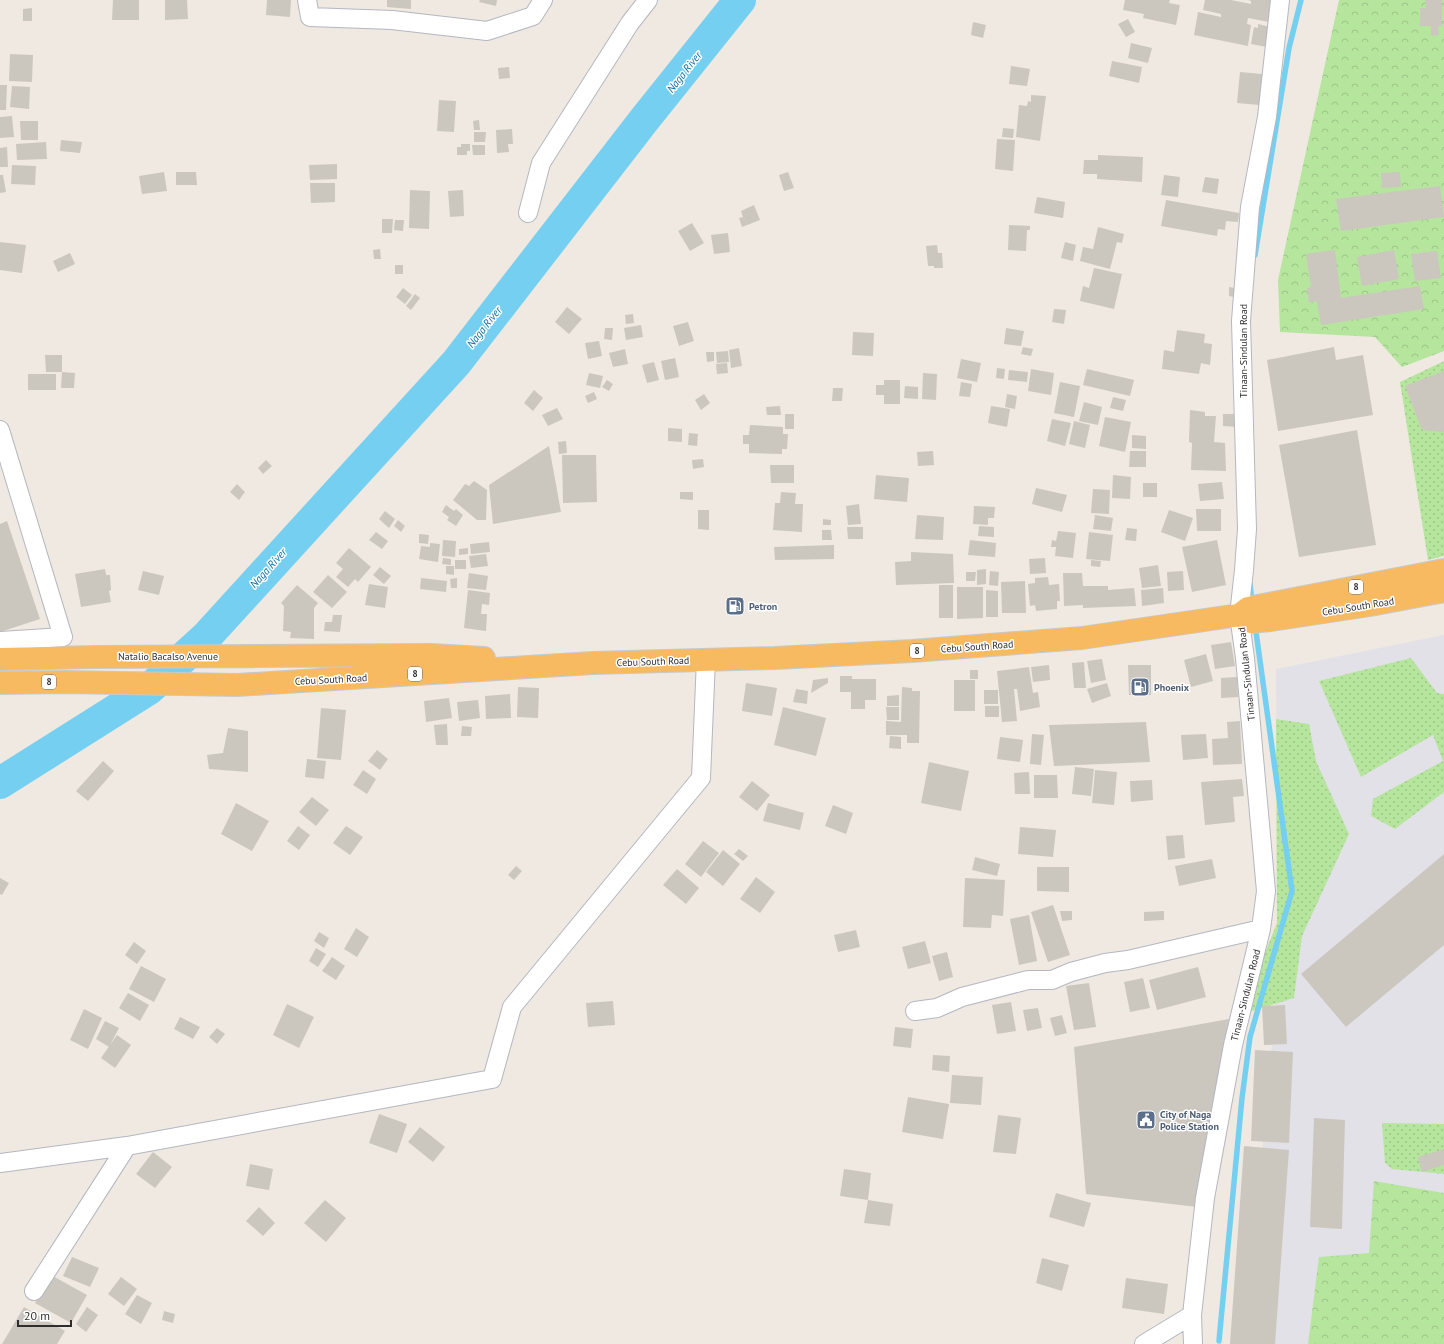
<svg xmlns="http://www.w3.org/2000/svg" width="1444" height="1344" font-family="'PT Sans',sans-serif">
<defs>
<pattern id="grass-dots" width="8" height="8" patternUnits="userSpaceOnUse"><rect width="8" height="8" fill="#b6e59e"/><path d="M2 2h.1M6 6h.1" fill="none" stroke="#9dc588" stroke-width="1.8" stroke-linecap="round"/></pattern>
<pattern id="forest-crowns" width="20" height="18" patternUnits="userSpaceOnUse"><rect width="20" height="18" fill="#b6e59e"/><path d="M2 6a3 3 0 1 1 6 0M12 15a3 3 0 1 1 6 0" fill="none" stroke="#9dc588"/></pattern>
</defs>
<rect width="100%" height="100%" fill="#efe9e1"/>
<path fill="#e3e1e8" d="M1444,635V1344H1245L1278,978L1276,669Z"/>
<path fill="url(#grass-dots)" d="M1444,361V556L1428,560L1400,382Z
M1411,658L1437,693L1444,694V792L1395,829L1371,816L1373,799L1443,761L1433,735L1361,777L1319,681Z
M1276,719L1309,724L1316,761L1349,834L1302,936L1294,998L1249,1012L1261,963L1277,923Z
M1382,1123L1444,1124V1174L1392,1169L1385,1163Z"/>
<path fill="url(#forest-crowns)" d="M1339,0H1444V351L1402,367L1375,337L1280,332L1278,280Z
M1374,1181L1444,1193V1344H1308L1319,1257L1369,1253Z"/>
<g fill="none" stroke-linecap="round" stroke-linejoin="round">
<path stroke="#75cff0" stroke-width="5.5" d="M1255,255L1289,48L1301,0
M1250,583L1252,603
M1219,1341L1242,1098L1250,1037L1292,891L1255,625"/>
<path stroke="#75cff0" stroke-width="32" d="M0,783L149,689L207,636L456,363L644,120L740,0"/>
</g>
<path fill="#cbc7bf" d="M113,0H139V20H112Z
M165,0H187L188,19L165,20Z
M267,0H291L290,17L266,15Z
M387,0H411V9L387,7Z
M480,0H497L496,6L479,2Z
M1125,0H1170L1169,3L1180,5L1176,25L1143,18L1144,14L1123,10Z
M1205,0H1231L1251,4V1L1248,0H1274L1269,22L1248,18L1247,24L1251,25L1248,46L1194,35L1198,12L1221,17V14L1203,10Z
M1425,0H1442V26H1438L1439,35L1431,36V26H1420V8H1426Z
M32,8V21H23V9Z
M1128,19L1135,32L1126,37L1118,24Z
M973,22L986,25L983,38L971,35Z
M1258,24L1270,27L1267,47L1251,44L1254,27L1258,28Z
M1131,43L1152,48L1148,63L1128,58Z
M10,54L33,55L32,82L9,81Z
M1112,61L1142,67L1139,83L1109,76Z
M1011,66L1030,69L1027,86L1009,84Z
M509,67L510,78L499,79L498,68Z
M1240,72L1262,74L1259,105L1237,103Z
M0,85H7L6,110H0Z
M12,86L30,87L29,109L10,107Z
M1031,95L1046,96L1040,141L1016,137L1019,105L1027,106L1028,101L1031,102Z
M439,100L456,101L454,132L437,131Z
M12,116L14,137L0,138V117Z
M479,120L480,130H474L473,121Z
M20,121H38V140H21Z
M1003,128L1014,129L1013,138L1002,137Z
M512,129L513,144H508L509,152L497,153L496,130Z
M474,132H486L485,142H474Z
M997,139L1015,140L1013,171L995,169Z
M61,140L82,142L80,153L60,151Z
M46,142L47,159L17,160L16,144Z
M461,144H470V151H467V155H457V147H461Z
M472,145H485V155H473Z
M7,147L8,167H0V148Z
M1098,155L1143,157L1142,182L1097,179V174H1083L1084,160H1098Z
M337,164V179L310,180L309,165Z
M12,165L36,166L35,185L11,184Z
M164,172L167,191L142,194L139,176Z
M176,172H196L197,185H176Z
M788,172L794,188L784,191L779,175Z
M1400,172L1401,187L1382,188L1381,173Z
M0,175H3L6,192L0,193Z
M1164,175L1180,177L1178,197L1161,195Z
M1205,177L1219,179L1217,194L1202,192Z
M310,183H335V202L311,203Z
M1440,186L1444,217L1341,231L1336,199Z
M410,190L430,191L429,229L409,228Z
M463,190L464,216L450,217L448,191Z
M1037,197L1065,202L1063,218L1034,213Z
M1166,200L1239,213L1238,222L1226,221L1225,230L1218,229L1217,236L1161,226Z
M754,205L760,220L742,227L739,218L743,217L741,211Z
M382,219H393L392,233H382Z
M395,220H404L403,231L394,230Z
M692,223L704,243L690,251L678,231Z
M1009,225L1030,226V230H1027L1026,251L1008,250Z
M1098,227L1124,234L1122,243L1117,242L1110,269L1080,261L1083,247L1093,249Z
M728,233L730,252L714,254L711,235Z
M0,242L26,245L22,273L0,270Z
M1065,242L1076,245L1073,261L1061,258Z
M937,245L938,253H942L943,268H934V266H928L926,246Z
M380,249L381,259H374L373,250Z
M1335,250L1341,298L1420,286L1424,309L1321,325L1317,301L1309,303L1307,288L1311,287L1306,254Z
M1394,250L1399,279L1362,286L1357,257Z
M1437,251L1441,278L1415,281L1411,254Z
M70,253L75,264L58,272L53,261Z
M395,265H403V274H395Z
M1094,268L1122,274L1114,309L1080,301L1083,286L1089,288Z
M1229,287L1235,288L1234,297L1229,296Z
M403,288L412,295L405,304L396,297Z
M415,294L420,298L411,310L406,306Z
M567,307L582,319L569,334L555,322Z
M1054,309L1066,310L1064,324L1052,322Z
M633,314L634,323L626,324L625,315Z
M688,322L694,341L679,346L673,326Z
M641,325L643,337L626,340L624,328Z
M605,328H613L612,340L604,339Z
M1006,328L1024,331L1021,346L1004,344Z
M1177,330L1205,334L1204,343L1212,344L1210,365L1201,363L1199,374L1162,369L1164,350L1174,352Z
M853,332L874,333L873,356L852,355Z
M599,341L602,356L588,359L585,343Z
M1023,347L1033,349L1031,356L1021,354Z
M1334,347L1336,360L1363,355L1373,415L1278,431L1267,360Z
M739,348L742,366L731,368L729,350Z
M625,349L628,364L613,367L609,353Z
M728,351L729,362L717,363L716,352Z
M706,352H714V361L707,362Z
M45,355H62V372H46Z
M675,358L679,377L665,380L661,361Z
M961,359L981,363L977,382L957,378Z
M654,362L659,380L647,383L642,365Z
M727,363L728,373L717,374L716,364Z
M997,368L1005,369L1004,379L996,378Z
M1031,369L1054,373L1051,395L1028,391Z
M1087,369L1134,380L1130,396L1083,385Z
M1009,370L1028,372L1027,382L1008,380Z
M1444,371V432L1422,430L1405,386Z
M62,372L75,373L74,388H61Z
M589,373L603,376L600,388L586,385Z
M923,373L937,374L936,400L922,399Z
M28,374H56V390H28Z
M607,380L613,384L609,391L602,387Z
M884,380H900V404H884V395H876V385H884Z
M961,382L972,384L970,397L959,396Z
M1060,382L1080,386L1074,417L1054,413Z
M905,386L918,387V399L904,398Z
M833,388H843L842,401H832Z
M534,390L543,398L533,411L524,403Z
M594,392L597,399L588,403L585,396Z
M704,394L710,403L701,410L695,400Z
M1007,394L1017,396L1015,409L1005,407Z
M1113,397L1126,400L1123,411L1110,408Z
M1084,402L1102,407L1098,425L1079,421Z
M780,406L781,415H767L766,407Z
M991,406L1010,409L1007,427L988,423Z
M557,408L563,419L548,426L542,415Z
M1190,410L1205,412V416H1216L1214,442L1225,443L1226,471L1191,470L1192,443L1189,442Z
M785,414H794V429H785Z
M1223,414H1236V427L1223,426Z
M1105,417L1131,422L1125,452L1099,446Z
M1052,419L1071,423L1065,446L1047,441Z
M1074,421L1090,425L1085,448L1069,444Z
M750,425L783,427V434H788L787,449H782V454L749,453V444H743V435H749Z
M668,428L682,429V442L668,441Z
M1357,430L1376,545L1299,557L1279,445Z
M689,433L698,434L697,446L688,445Z
M1132,435L1146,436V449L1132,448Z
M566,441L567,453L559,454L558,442Z
M549,446L561,512L493,524L489,485Z
M933,451L934,465L918,466L917,452Z
M1130,451H1146V467H1129Z
M562,455H596L597,502L563,503Z
M703,459L704,467L693,469L692,460Z
M266,460L272,466L263,474L258,468Z
M770,465H794V483H771Z
M876,475L909,478L907,502L874,499Z
M1113,475L1131,477L1130,499L1112,498Z
M474,481L487,490L486,520H477L453,500L465,484L469,486Z
M1222,482L1224,499L1200,501L1198,484Z
M1143,483H1157V497H1143Z
M237,484L245,492L239,500L230,492Z
M1036,488L1067,495L1062,512L1032,504Z
M1093,489L1110,490L1109,514L1091,513Z
M680,492H693V500L680,499Z
M781,492L796,493L795,504H803L802,532L773,530L775,503H780Z
M859,504L861,524L848,525L846,506Z
M446,505L454,511L456,509L463,515L456,526L447,520L449,517L442,512Z
M974,506L995,507L994,518H988V525L973,524Z
M1196,509H1221V531H1197Z
M698,510H709V530L698,529Z
M1169,510L1193,518L1185,541L1161,532Z
M385,511L395,519L389,528L379,519Z
M917,515L944,517L943,540L915,539Z
M1095,515L1113,518L1111,531L1093,529Z
M823,519L831,520V525H823Z
M398,520L405,526L401,532L394,526Z
M7,521L40,619L0,632V524Z
M979,526L994,527V537L978,536Z
M847,527H863V539H848Z
M1127,528L1137,529L1136,541L1125,540Z
M822,530H831L832,540H822Z
M1058,531L1076,533L1073,558L1055,556L1056,547H1051L1052,540L1056,541Z
M376,532L388,541L382,549L369,540Z
M1089,532L1113,535L1110,561L1086,559Z
M419,534L429,535L428,544L419,543Z
M443,540L456,541L455,557L442,556Z
M970,540L996,543L995,557L968,555Z
M1217,540L1226,585L1192,592L1182,547Z
M489,542L490,552L471,554L470,544Z
M430,543L440,544L438,562L419,559L421,546L430,547Z
M834,545V559L775,560L774,547Z
M349,548L371,567L358,582L355,579L348,587L336,577L343,569L336,563Z
M468,548V554L459,555V549Z
M911,552L953,554L954,583L896,585L895,562L911,561Z
M486,554L488,566L471,568L469,556Z
M443,558L451,559V565L442,564Z
M1045,558L1046,573L1030,574L1029,559Z
M455,560H466V569H455Z
M1091,560L1101,561L1100,567L1091,566Z
M1158,565L1161,586L1142,588L1139,568Z
M446,566H454V575L446,574Z
M380,567L391,576L384,584L373,575Z
M105,569L106,575H110L111,590L109,591L111,602L81,607L75,574Z
M986,569V584L977,585V570Z
M143,571L164,576L159,595L138,590Z
M990,571L999,572L998,586L989,585Z
M1183,571L1184,590L1168,591L1167,572Z
M966,572H976L975,581H966Z
M469,573L488,576L486,590L467,588Z
M1063,573H1082L1083,586H1108V590L1134,588L1136,606L1083,608V605L1064,606Z
M328,575L347,592L332,608L313,592Z
M1048,577L1049,585L1059,584L1060,601H1057V609L1036,611L1035,605L1030,606L1028,584L1035,583V578Z
M421,578L447,581L446,592L420,589Z
M457,578V588H451L450,579Z
M1025,581L1026,613H1002L1001,582Z
M369,584L388,587L385,608L365,605Z
M297,585L318,603L314,608V639L290,638L291,632L283,631L284,606L281,603Z
M939,585H953V618H939Z
M957,587H983V618L957,619Z
M1163,588L1164,603L1142,606L1141,590Z
M468,590L490,593L489,605L482,604L481,614H487L486,631L464,628Z
M986,590L998,591V617H986Z
M333,615H342L340,632L324,631L325,622H332Z
M1231,642L1235,666L1215,669L1211,645Z
M1206,654L1213,681L1191,687L1184,660Z
M1102,659L1106,680L1091,683L1087,661Z
M1084,662L1086,688H1074L1072,663Z
M1049,665L1050,680L1033,682L1031,667Z
M1128,665H1151V695H1129Z
M1029,667L1033,693L1038,692L1040,707L1020,711L1017,689H1014L1017,721L1002,722L997,671Z
M970,670H978V679H970Z
M840,676H852V679H876V700H865V709H851V692H840Z
M1237,677L1238,697L1221,698V678Z
M828,678V683L811,693L813,680Z
M954,680H975V711H954Z
M746,683L777,688L772,716L742,711Z
M1107,683L1111,696L1092,703L1087,689Z
M518,687L539,688L538,718L517,717Z
M902,687L912,688V691H920L919,743H907V735H886V721L901,722Z
M796,689L808,691L807,704L793,702Z
M984,690H998V704H984Z
M510,694L511,718L486,719L485,696Z
M899,695V706H887V696Z
M449,698L452,718L426,722L424,701Z
M478,700L480,718L459,721L457,702Z
M985,706H999V717H985Z
M783,707L826,718L816,756L774,745Z
M886,707H899V720H887Z
M321,708L346,710L341,760L317,758Z
M1240,721L1242,764L1213,765L1212,739L1228,738L1227,722Z
M1146,722L1150,762L1054,766L1049,725Z
M447,724L448,745H436L434,725Z
M462,726L472,727L471,736H461Z
M228,728L248,731V772L209,769L207,755L223,753Z
M1032,734L1044,735L1041,765L1030,764Z
M1206,734L1208,758L1183,760L1181,735Z
M890,736L901,737V749L889,748Z
M1000,737L1023,740L1020,762L997,759Z
M377,750L388,759L380,770L368,761Z
M307,759L326,761L324,779L305,777Z
M103,761L114,771L88,801L76,791Z
M929,762L969,771L961,811L921,803Z
M1075,767L1094,769L1091,796L1072,794Z
M363,770L376,779L367,794L353,785Z
M1095,770L1117,772L1114,805L1092,803Z
M1029,772L1030,794H1015L1014,773Z
M1034,775H1057L1058,798H1034Z
M1242,779L1244,796L1233,797L1235,822L1205,825L1201,782Z
M1152,780L1153,800L1131,802L1130,781Z
M752,781L770,795L757,811L739,797Z
M312,797L329,810L316,826L299,812Z
M236,803L269,821L252,851L221,834Z
M768,803L804,813L800,830L763,821Z
M833,805L853,813L846,834L825,826Z
M298,826L310,835L299,850L287,841Z
M346,826L363,837L350,855L333,843Z
M1020,827L1056,830L1053,857L1018,854Z
M1183,835L1185,858L1168,860L1166,836Z
M703,841L719,853L701,877L685,864Z
M739,849L748,856L743,861L734,854Z
M723,850L740,864L723,886L706,872Z
M1444,854V945L1346,1027L1301,974Z
M975,857L1000,864L997,876L972,870Z
M1212,859L1216,878L1179,886L1175,866Z
M516,866L522,871L514,880L508,875Z
M1037,867H1069V892L1037,891Z
M677,869L699,888L686,904L663,885Z
M756,877L775,892L760,913L740,899Z
M0,878L9,883L2,895L0,894Z
M965,878L1005,880L1003,916L992,915L991,928L963,927Z
M1053,905L1070,955L1048,962L1031,912Z
M1060,911H1072V920L1062,921Z
M1164,911V920L1144,921V912Z
M1029,915L1037,961L1019,965L1010,919Z
M356,928L369,937L357,957L344,949Z
M856,930L860,947L838,952L834,935Z
M319,932L329,938L324,948L314,941Z
M925,941L931,963L908,969L902,947Z
M134,942L146,951L137,964L125,955Z
M316,948L326,954L318,967L309,961Z
M947,952L953,977L939,981L932,956Z
M332,957L345,966L336,980L322,971Z
M141,966L166,979L154,1002L129,989Z
M1198,967L1206,997L1157,1010L1149,980Z
M1143,978L1150,1008L1130,1012L1124,982Z
M1089,983L1096,1027L1074,1030L1066,986Z
M128,993L149,1005L140,1021L119,1008Z
M613,1001L615,1025L588,1027L586,1003Z
M1011,1002L1016,1031L997,1034L992,1005Z
M287,1004L314,1017L299,1048L273,1035Z
M1285,1005L1287,1044L1264,1045L1262,1006Z
M1038,1008L1042,1028L1027,1031L1023,1010Z
M84,1009L102,1018L88,1049L70,1040Z
M1062,1015L1067,1033L1055,1036L1050,1018Z
M180,1017L200,1027L193,1039L174,1029Z
M1229,1019L1197,1207L1086,1194L1074,1047Z
M105,1021L119,1028L109,1047L96,1039Z
M895,1027L913,1029L911,1048L893,1046Z
M217,1028L225,1034L217,1044L209,1037Z
M117,1035L131,1045L115,1068L101,1058Z
M1255,1050L1293,1052L1289,1143L1251,1141Z
M933,1055L950,1056L949,1072L932,1070Z
M952,1075L983,1077L981,1105L950,1103Z
M908,1097L949,1104L943,1139L902,1132Z
M379,1114L407,1124L397,1153L369,1143Z
M998,1115L1021,1118L1016,1154L993,1152Z
M1314,1118L1345,1120L1342,1229L1310,1227Z
M420,1127L445,1147L433,1162L408,1142Z
M1244,1146L1289,1150L1275,1344H1230Z
M1444,1149V1165L1422,1172L1418,1157Z
M153,1152L172,1167L155,1188L136,1174Z
M250,1164L273,1169L269,1190L246,1186Z
M844,1169L871,1173L868,1200L840,1196Z
M1056,1193L1091,1203L1084,1227L1049,1217Z
M325,1200L346,1218L326,1242L304,1223Z
M868,1200L893,1204L890,1226L864,1223Z
M259,1207L275,1223L263,1236L246,1221Z
M72,1257L99,1268L90,1287L63,1276Z
M1042,1258L1069,1265L1062,1291L1036,1283Z
M51,1275L87,1295L71,1323L35,1303Z
M121,1277L137,1289L124,1306L108,1294Z
M1126,1278L1168,1284L1164,1314L1122,1308Z
M137,1295L152,1303L141,1324L125,1314Z
M24,1307L65,1331L57,1344H2Z
M87,1307L98,1315L86,1332L76,1324Z
M164,1311L175,1314L173,1323L162,1320Z"/>
<g fill="none" stroke-linecap="round" stroke-linejoin="round">
<g stroke="#b4b7c1" stroke-width="20">
<path id="minor" d="M307,0L310,17L392,20L487,31L533,16L543,0
M528,213L541,163L630,23L648,0
M0,430L63,637L0,641
M915,1011L937,1008L962,997L1028,980H1052L1071,972L1105,963L1128,960L1261,929
M0,1163L127,1146
M34,1291L127,1146L492,1079L512,1007L701,778L706,659
M1144,1344L1192,1315
M1193,1344L1192,1315L1205,1198L1233,1045L1261,929L1266,891L1245,658L1239,615L1244,570L1247,529L1241,321L1250,207L1267,117L1280,0"/>
</g>
<g stroke="#c9c9c9" stroke-width="24">
<path id="trunk" d="M1239,615L1250,622L1271,620L1370,605L1444,591
M0,659L97,657L430,655L484,658
M0,683L64,682L237,685L593,663L775,658L912,651L1082,638L1239,615L1248,608L1444,570"/>
</g>
<use href="#minor" stroke="#fff" stroke-width="18"/>
<use href="#trunk" stroke="#f8ba60" stroke-width="22"/>
</g>
<defs>
<g id="fuel-square" transform="scale(1)"><rect x="-9" y="-9" width="18" height="18" rx="4" fill="#5c6f8a" stroke="#fff"/><path d="M-5.5-6h7V0h2V4h1.3V-2.5L3-4.5l.8-.8L6-3V5H2.5V1h-1V6h-7ZM-4.2-4.7v3.2H.2V-4.7Z" fill="#fff"/></g>
<g id="civic-square" transform="scale(1)"><rect x="-9" y="-9" width="18" height="18" rx="4" fill="#5c6f8a" stroke="#fff"/><path d="M-.6-6.5H3V-4.5H.6V-3L4-1V1h2V6H-6V1h2V-1L-.6-3ZM-1.2 2.5V6h2.4V2.5Z" fill="#fff"/></g>
</defs>
<g fill-rule="evenodd">
<use href="#fuel-square" x="735" y="606"/>
<use href="#fuel-square" x="1140" y="687"/>
<use href="#civic-square" x="1146" y="1120"/>
</g>
<g text-anchor="middle" stroke-width="3" stroke-linejoin="round" paint-order="stroke">
<g fill="#fff" stroke="#6d6d6d" stroke-width="1">
<rect x="1349" y="580" width="14" height="14" rx="3"/>
<rect x="910" y="644" width="14" height="14" rx="3"/>
<rect x="408" y="667" width="14" height="14" rx="3"/>
<rect x="42" y="675" width="14" height="14" rx="3"/>
</g>
<g font-size="9" font-weight="bold" fill="#2e2e2e">
<text x="1356" y="590">8</text>
<text x="917" y="654">8</text>
<text x="415" y="677">8</text>
<text x="49" y="685">8</text>
</g>
<g font-size="10" fill="#2e2e2e" stroke="#fff">
<text transform="translate(1243 351) rotate(-90)" y="4">Tinaan-Sindulan Road</text>
<text transform="translate(1358 606) rotate(-9)" y="4">Cebu South Road</text>
<text transform="translate(977 646) rotate(-4)" y="4">Cebu South Road</text>
<text x="168" y="660">Natalio Bacalso Avenue</text>
<text transform="translate(653 661) rotate(-2)" y="4">Cebu South Road</text>
<text transform="translate(1246 674) rotate(-96)" y="4">Tinaan-Sindulan Road</text>
<text transform="translate(331 679) rotate(-3)" y="4">Cebu South Road</text>
<text transform="translate(1245 995) rotate(-76)" y="4">Tinaan-Sindulan Road</text>
</g>
<g font-size="10" font-weight="bold" fill="#4e5e75" stroke="#fff" text-anchor="start">
<text x="749" y="610">Petron</text>
<text x="1154" y="691">Phoenix</text>
<text x="1160" y="1118">City of Naga<tspan x="1160" dy="12">Police Station</tspan></text>
</g>
<g font-size="11" font-style="italic" fill="#0d6fa3" stroke="#fff">
<text transform="translate(684 72) rotate(-52)" y="4">Naga River</text>
<text transform="translate(484 327) rotate(-52)" y="4">Naga River</text>
<text transform="translate(268 568) rotate(-48)" y="4">Naga River</text>
</g>
</g>
<path d="M18 1320v6h53v-6" fill="none" stroke="#2e2e2e" stroke-width="2"/>
<text x="24" y="1320" font-size="12" fill="#2e2e2e" stroke="#ffffff" stroke-width="3" paint-order="stroke">20 m</text>
</svg>
